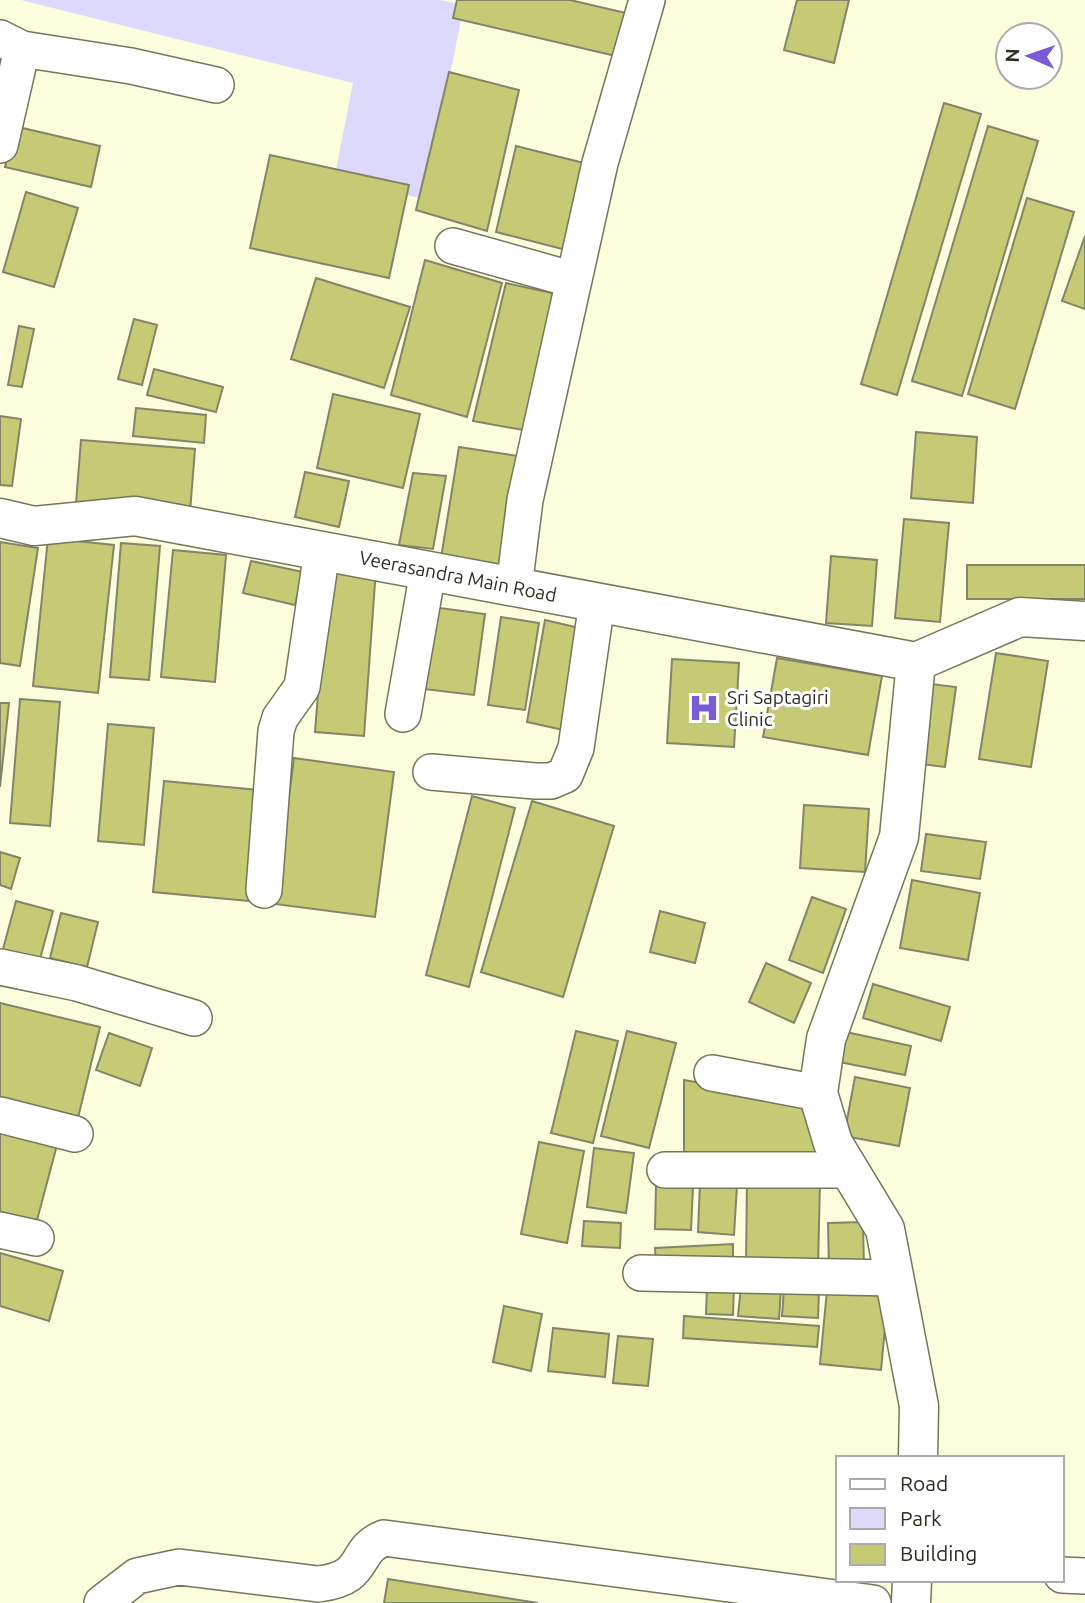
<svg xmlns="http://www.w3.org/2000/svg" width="1085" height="1603" font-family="Ubuntu,sans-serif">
<rect width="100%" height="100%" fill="#fbfddd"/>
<path fill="#ddd9fc" d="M21,0H440L464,5L425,199L334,180L353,83Z"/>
<path fill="#c7ca75" stroke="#848568" stroke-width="2" d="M457,0H570L630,14L620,57L453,18Z
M797,0H849L834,63L784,50Z
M449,72L519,90L487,231L416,210Z
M944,103L981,114L897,395L861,384Z
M14,126L100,146L91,187L5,167Z
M988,126L1038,141L962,396L912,381Z
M516,146L588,164L570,251L496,232Z
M270,155L409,185L389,278L250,248Z
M26,192L78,208L54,287L3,272Z
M1027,198L1074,212L1015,409L968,394Z
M1085,236V309L1062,301Z
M425,260L502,283L467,417L391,395Z
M316,278L410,307L384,388L291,359Z
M506,283L561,295L534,432L473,421Z
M134,319L157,325L142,385L118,379Z
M19,326L34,329L22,387L8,385Z
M154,369L223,387L216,412L147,395Z
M333,394L420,414L403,488L317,468Z
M136,408L206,415L204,443L133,436Z
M0,416L21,419L12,486L0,485Z
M916,432L977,437L973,503L911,498Z
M81,440L195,449L190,512L76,503Z
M459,447L518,456L500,567L441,558Z
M305,472L349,481L339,527L295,517Z
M413,473L446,476L433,549L399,545Z
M904,519L949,523L940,622L895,618Z
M48,538L114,545L98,693L33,686Z
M0,542L38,548L20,666L0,663Z
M121,543L160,546L149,680L110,677Z
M173,550L226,555L215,682L161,677Z
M831,556L877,560L872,626L826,623Z
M251,561L303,572L295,605L243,593Z
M328,565L376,569L364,736L315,732Z
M967,565H1085V599H967Z
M425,606L485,614L474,695L415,688Z
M501,617L539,623L525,710L488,705Z
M545,620L588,630L568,731L527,722Z
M996,653L1048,661L1031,767L979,759Z
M777,658L882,676L868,755L763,737Z
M672,659L739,663L734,747L667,743Z
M931,684L956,687L945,767L920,764Z
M20,699L60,702L50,826L10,823Z
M0,703H9L0,787Z
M108,724L154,728L144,845L98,841Z
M294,758L394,772L375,917L275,904Z
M164,781L258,790L248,901L153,892Z
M472,796L515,808L469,987L426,975Z
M532,801L614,826L563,997L481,972Z
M804,805L869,809L865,872L800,868Z
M926,834L986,842L980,879L921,871Z
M0,852L20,858L11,889L0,885Z
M912,880L980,893L968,960L900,948Z
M812,897L846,909L823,973L789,960Z
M16,901L53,911L40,959L3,949Z
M660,911L705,923L695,963L650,952Z
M61,913L98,922L87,967L50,958Z
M766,963L811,983L794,1023L749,1002Z
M873,984L950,1007L941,1041L863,1018Z
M0,1003L100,1027L76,1126L0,1107Z
M576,1031L618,1041L593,1143L551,1133Z
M627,1031L676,1043L649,1148L601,1136Z
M846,1032L911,1046L905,1075L839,1062Z
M109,1033L152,1048L140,1086L96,1070Z
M855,1077L910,1088L899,1146L844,1136Z
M684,1080L816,1103L836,1165H684Z
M0,1130L57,1145L36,1224L0,1214Z
M539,1142L584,1151L567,1243L521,1234Z
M594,1148L634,1153L626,1213L587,1207Z
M747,1180L820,1181L818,1267L746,1266Z
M700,1183L737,1185L734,1235L698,1232Z
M656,1186L693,1187L691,1230L655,1229Z
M584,1221L621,1223L620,1248L582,1246Z
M863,1222L864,1269L829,1270L828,1223Z
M733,1244V1264L656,1268L655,1248Z
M0,1253L63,1271L49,1321L0,1306Z
M707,1286L734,1287L733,1315L706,1314Z
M741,1286L781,1289L779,1319L738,1316Z
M784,1288L819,1290L818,1318L782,1316Z
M827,1290L888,1296L881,1370L820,1364Z
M504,1306L542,1314L531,1371L493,1362Z
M684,1316L819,1326L817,1347L683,1338Z
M553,1328L609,1334L605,1377L548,1371Z
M618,1336L653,1339L648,1386L613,1383Z
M388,1579L538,1603H384Z"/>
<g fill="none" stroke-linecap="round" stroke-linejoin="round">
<g stroke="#75765a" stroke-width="38">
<path id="street" d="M0,38L22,49L131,66L216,85
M0,145L22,49
M453,246L574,280
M514,587L525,500L600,163L647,0
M403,714L428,571
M431,772L535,781H551L565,775L576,748L597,602
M264,890L276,731L280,718L302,687L322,551
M0,967L77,983L194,1018
M712,1073L818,1093
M0,1115L75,1134
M665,1170H849
M0,1230L36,1238
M641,1273L895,1278
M1062,1575L1085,1576
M102,1603L137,1576L179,1567L318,1584C370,1578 351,1551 384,1538L873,1603"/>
</g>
<g stroke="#75765a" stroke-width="41">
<path id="secondary" d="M0,518L34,526L135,516L916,662
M918,1458L919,1406L885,1229L833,1143L818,1093L826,1039L899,837L916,662L1020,617L1085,621
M911,1603L912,1580"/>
</g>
<use href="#street" stroke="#fff" stroke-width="35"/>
<use href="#secondary" stroke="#fff" stroke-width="38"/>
</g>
<defs>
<g id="hospital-bare" transform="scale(2.415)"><path d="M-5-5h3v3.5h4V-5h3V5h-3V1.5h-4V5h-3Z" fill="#7a5cd6" stroke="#fff" stroke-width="2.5" paint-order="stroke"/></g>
</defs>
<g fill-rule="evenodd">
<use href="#hospital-bare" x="704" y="708"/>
</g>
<g text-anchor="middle" stroke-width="6" stroke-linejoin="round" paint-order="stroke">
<g font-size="19" fill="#2d2e22" stroke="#fff">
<text transform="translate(458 576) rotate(11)" y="7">Veerasandra Main Road</text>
</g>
<g font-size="19" fill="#2d2e22" stroke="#fff" text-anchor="start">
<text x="727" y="704">Sri Saptagiri<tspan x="727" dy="22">Clinic</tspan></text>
</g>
</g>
<rect x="836" y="1456" width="228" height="126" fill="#ffffff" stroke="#ababa7" stroke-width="2"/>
<rect x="850" y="1479" width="35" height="10" fill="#ffffff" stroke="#ababa7" stroke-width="2"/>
<text x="900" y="1491" font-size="21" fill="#2d2e22">Road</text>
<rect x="850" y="1508" width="35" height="21" fill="#ddd9fc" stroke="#ababa7" stroke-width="2"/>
<text x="900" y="1526" font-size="21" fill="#2d2e22">Park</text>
<rect x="850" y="1544" width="35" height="21" fill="#c7ca75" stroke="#ababa7" stroke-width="2"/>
<text x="900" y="1561" font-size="21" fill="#2d2e22">Building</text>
<g transform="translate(1029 56) rotate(272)"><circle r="33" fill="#ffffff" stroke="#ababa7" stroke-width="2"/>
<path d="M0-5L12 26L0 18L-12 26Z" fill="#7a5cd6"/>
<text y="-10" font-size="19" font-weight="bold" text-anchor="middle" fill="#2d2e22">N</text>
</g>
</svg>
